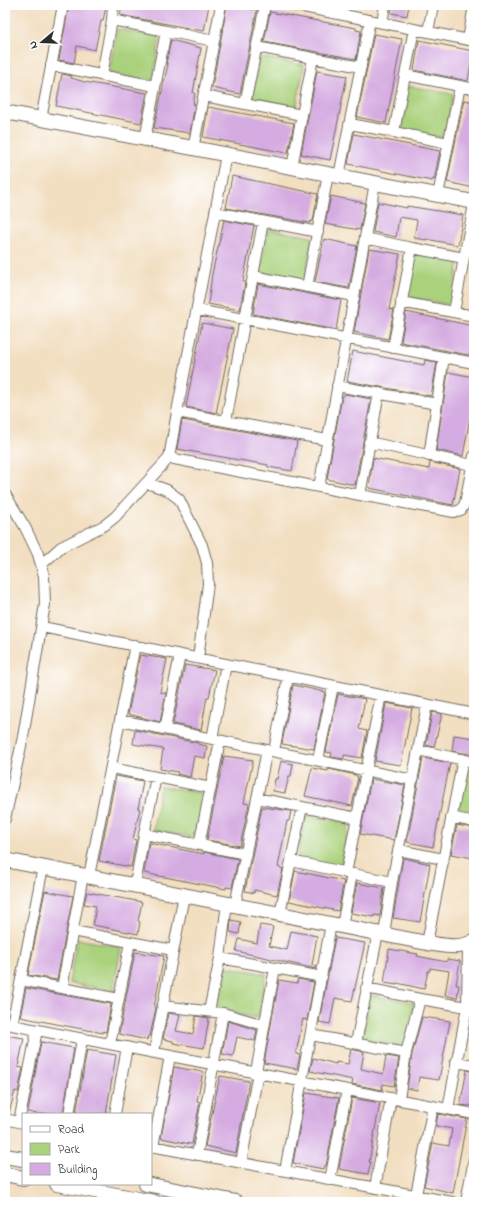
<svg xmlns="http://www.w3.org/2000/svg" width="479" height="1207" font-family="'Indie Flower',sans-serif">
<rect width="100%" height="100%" fill="#fff"/>
<filter id="ink" filterUnits="userSpaceOnUse"><feTurbulence type="fractalNoise" baseFrequency=".025" numOctaves="2"/><feDisplacementMap in="SourceGraphic" scale="8" xChannelSelector="R" yChannelSelector="G"/><feConvolveMatrix kernelMatrix="1 2 1 2 8 2 1 2 1" color-interpolation-filters="sRGB"/></filter>
<filter id="wash" filterUnits="userSpaceOnUse"><feTurbulence type="fractalNoise" baseFrequency=".012" numOctaves="4" result="noise"/><feDisplacementMap in="SourceGraphic" scale="16" xChannelSelector="R" yChannelSelector="G"/><feGaussianBlur stdDeviation="0.9" result="paint"/><feColorMatrix in="noise" values="0 0 0 0 0 0 0 0 0 0 0 0 0 0 0 0 0 1.4 0 .05"/><feComposite in="paint" operator="in"/></filter>
<g filter="url(#wash)">
<rect width="100%" height="100%" fill="#f2dec0"/>
<path fill="#aad27d" stroke="#6a7e54" d="M117,29L160,37L153,81L109,73Z
M259,57L304,65L296,109L252,101Z
M409,86L453,94L445,138L401,130Z
M268,229L312,237L305,281L260,273Z
M415,253L459,261L451,305L407,297Z
M466,768L474,770V815L458,812Z
M160,786L204,794L197,838L153,830Z
M305,815L349,823L341,867L297,859Z
M77,939L121,947L113,991L69,983Z
M222,966L266,974L258,1018L214,1010Z
M370,995L414,1003L406,1047L362,1039Z"/>
<g id="blocks">
<path fill="#d5ace1" d="M69,5H99L106,6L103,21H101L95,50L77,46L74,63L59,60Z
M122,5H209L204,31L120,15Z
M227,5L257,10L240,94L212,88Z
M392,5H409L407,16L391,13Z
M270,12L356,28V30L361,31L356,59L264,42Z
M374,34L402,39L386,123L357,117Z
M171,40L201,48L193,93H195L193,104H195L190,133L154,128L168,64L166,63Z
M419,40L473,51L468,81L414,70Z
M317,71L347,76L330,160L301,154Z
M62,74L72,76L71,78L85,82L147,93L141,123L56,106Z
M464,100L474,102V188L447,182Z
M208,107L294,123L288,152L287,153L203,137Z
M354,134L440,151L434,180L433,179L432,181L348,164Z
M232,176L318,194L313,221H311L310,223L226,208Z
M331,196L365,203L360,230L325,224Z
M378,202L407,208V206L463,215L458,245L426,239V240L414,238L417,220L399,217L396,237L373,232Z
M224,220L254,226L243,281L245,282L240,310L208,304L212,274Z
M324,239L357,246L349,288L315,282Z
M369,249L400,254L389,309L394,310L388,339L354,332Z
M258,284L341,300L336,330L253,314Z
M406,312L474,326V356L401,342Z
M202,323L233,329L216,413L186,407Z
M353,351L424,365L425,360L437,362L431,396L347,381Z
M448,372L474,377V391L471,407H472L463,456L436,450Z
M345,394L371,399L355,485L327,479L342,396H344Z
M182,420L297,441L292,471L268,467V465L177,449Z
M373,458L429,469L430,462L460,469L453,505L369,488Z
M140,655L167,659L160,692L166,693L160,722L128,714Z
M185,665L215,670L209,697H207L201,730L173,724Z
M293,685L325,692L314,749L282,744Z
M338,694L365,699L359,729L367,731L362,758L344,755V759L331,757L332,753L326,752Z
M386,703L412,708L401,765L375,761Z
M432,712L442,714L434,747L426,745Z
M135,730L198,743V744L207,746L205,758L194,756L190,777L177,774L178,772L160,769L163,749L133,744Z
M454,735L474,738V755L452,751Z
M224,756L253,760L244,803L249,804L240,846L207,840Z
M423,758L450,763L433,847L407,842Z
M281,761L293,764L291,776H289L285,793L273,791L275,779H277Z
M312,768L328,771L329,769L356,775V776L358,777L352,806L305,796Z
M116,776L143,781L138,809H140L133,839L136,840L131,867L99,861Z
M371,779L405,785L394,840L360,834Z
M262,807L291,811L289,821H287L278,867L283,869L277,895L254,890V893L245,891Z
M457,825L474,828L473,858L451,854Z
M149,843L204,854V852L238,859L232,888L226,887V889L144,873Z
M403,858L430,864L420,922L393,918Z
M295,871L344,881L338,911L289,901Z
M357,883L384,888L380,916L374,915V917L351,913Z
M45,891L73,896L57,980L28,975Z
M87,892L142,902L138,921L140,922L138,934L93,925L96,906L84,904Z
M231,920L241,922L239,934L230,932Z
M260,925L273,927L269,946L287,950L291,931L317,936L312,965L316,966V969L236,951L239,939L257,943Z
M335,938L365,943L352,1001L335,998L330,1024L319,1022Z
M389,949L418,954L417,956L447,962V959L460,961L456,985H459L457,998L445,995L449,971L430,968V971H428L424,989L397,983V985L384,983Z
M135,952L164,956L154,1007L156,1008L150,1036H148L147,1040L119,1034Z
M298,979L314,982L307,1020L303,1019L296,1054L300,1055L297,1069L264,1063L279,980L297,983Z
M26,988L111,1004L106,1032L103,1031V1033L20,1017Z
M168,1013L180,1015L176,1031L193,1034L196,1016L209,1018L204,1048L173,1043V1041L163,1039Z
M422,1017L450,1021L439,1080L419,1077L417,1090L407,1088L412,1054Z
M228,1021L257,1030L255,1041L237,1037L233,1056L222,1054Z
M5,1035L24,1038L18,1067L23,1068L18,1092L15,1091L9,1113H5Z
M41,1042L74,1048L63,1114H37L28,1112Z
M351,1049L364,1052L361,1069L383,1074L386,1056L399,1058L394,1086L383,1084L382,1090L352,1084L353,1080L310,1071L313,1058L336,1064V1062L348,1064Z
M87,1050L116,1055L106,1114H76Z
M174,1067L203,1072L197,1101L200,1102L192,1144H190L161,1138Z
M467,1070L474,1071V1106L470,1105L469,1106L460,1105Z
M220,1076L249,1081L236,1153L205,1146Z
M306,1093L339,1098L326,1166H324L323,1169L293,1163Z
M352,1098L380,1103L369,1162H371L368,1174L339,1169Z
M438,1114L467,1119L453,1193L424,1186L433,1143L449,1146L452,1129L436,1126Z"/>
</g>
</g>
<g filter="url(#ink)">
<use href="#blocks" fill-opacity="0" stroke="#716a5f" stroke-width="1"/>
<g fill="none" stroke-linecap="round" stroke-linejoin="round">
<g stroke="#716a5f" stroke-width="12">
<path id="street" d="M293,5L474,41
M112,20L166,31
M382,23L385,5
M428,32L433,5
M468,40L474,5
M257,47L313,58
M51,65L155,86
M102,75L112,20L113,5
M405,75L460,86
M204,96L302,115
M245,104L265,5
M41,119L63,5
M350,124L394,132L414,29
M394,132L448,143
M145,139L166,31L214,41
M193,149L221,5
M292,167L313,58L361,67
M339,176L370,20
M438,195L460,86L474,89
M215,212L318,232
M365,238L412,248L393,348
M412,248L464,258L454,312
M464,258L474,204
M253,276L354,296
M307,287L328,174
M401,302L474,316
M197,310L474,363
M337,386L437,404
M379,393L360,495L454,512L461,510L465,503L474,456
M177,412L226,155
M226,421L263,222
M327,440L177,412L169,458L360,495
M369,442L472,465
M429,456L444,357
M147,483L167,490L179,499L202,545L207,563L208,584L198,658
M319,487L375,183
M5,494L25,527L38,554L44,576L45,604L23,737L5,819
M41,565L61,547L105,525L115,517L169,458
M42,627L474,714
M120,720L413,780
M165,729L180,655
M212,739L226,664
M418,750L474,762
M274,751L288,677
M318,760L333,686
M111,768L211,788
M257,798L357,818
M451,817L474,822
M144,834L156,777
M199,845L220,741
M399,850L443,859
M291,861L392,882
M43,867L12,1025L258,1073
M346,873L381,695
M89,876L135,645
M135,885L144,834L246,854
M235,905L267,750
M280,914L302,807
M342,926L352,874
M73,931L130,942
M384,934L392,882L427,705
M427,943L463,759
M220,958L275,968
M21,980L119,999
M62,988L83,875
M366,988L420,999
M162,1006L223,1013L264,1025
M209,1011L220,958L227,903
M311,1035L406,1053
M356,1043L378,933
M110,1044L130,942L173,950
M154,1052L184,895
M456,1062L474,1065
M256,1072L275,968L322,977
M399,1099L406,1053L420,999L467,1007
M448,1109L467,1007L468,945
M69,1114L82,1039
M115,1114L127,1047
M5,1119L23,1123
M19,1122L37,1030
M151,1146L452,1202
M153,1147L170,1056
M197,1155L223,1013
M241,1163L258,1073L474,1114
M285,1171L331,924
M330,1180L347,1090
M375,1188L391,1098
M416,1195L433,1106
M466,1202L474,1159"/>
</g>
<g stroke="#716a5f" stroke-width="16">
<path id="secondary" d="M5,112L474,202
M5,860L427,943C442,945 460,950 474,941
M5,1156L23,1159
M5,1174L23,1178
M57,1184L154,1202
M146,1184L236,1202"/>
</g>
<use href="#street" stroke="#fff" stroke-width="10"/>
<use href="#secondary" stroke="#fff" stroke-width="14"/>
</g>
</g>
<rect width="479" height="1207" fill="none" stroke="#fff" stroke-width="20"/>
<rect x="22" y="1113" width="130" height="72" fill="#ffffff" stroke="#aaaaaa"/>
<rect x="30" y="1126" width="20" height="6" fill="#ffffff" stroke="#aaaaaa"/>
<text x="58" y="1133" font-size="12" fill="#2b2b2b">Road</text>
<rect x="30" y="1143" width="20" height="12" fill="#aad27d" stroke="#aaaaaa"/>
<text x="58" y="1153" font-size="12" fill="#2b2b2b">Park</text>
<rect x="30" y="1163" width="20" height="12" fill="#d5ace1" stroke="#aaaaaa"/>
<text x="58" y="1173" font-size="12" fill="#2b2b2b">Building</text>
<g transform="translate(42 42) rotate(251)" stroke="#ffffff" stroke-width="3" paint-order="stroke">
<path d="M0-3L7 15L0 10L-7 15Z" fill="#2b2b2b"/>
<text y="-6" font-size="11" font-weight="bold" text-anchor="middle" fill="#2b2b2b">N</text>
</g>
</svg>
